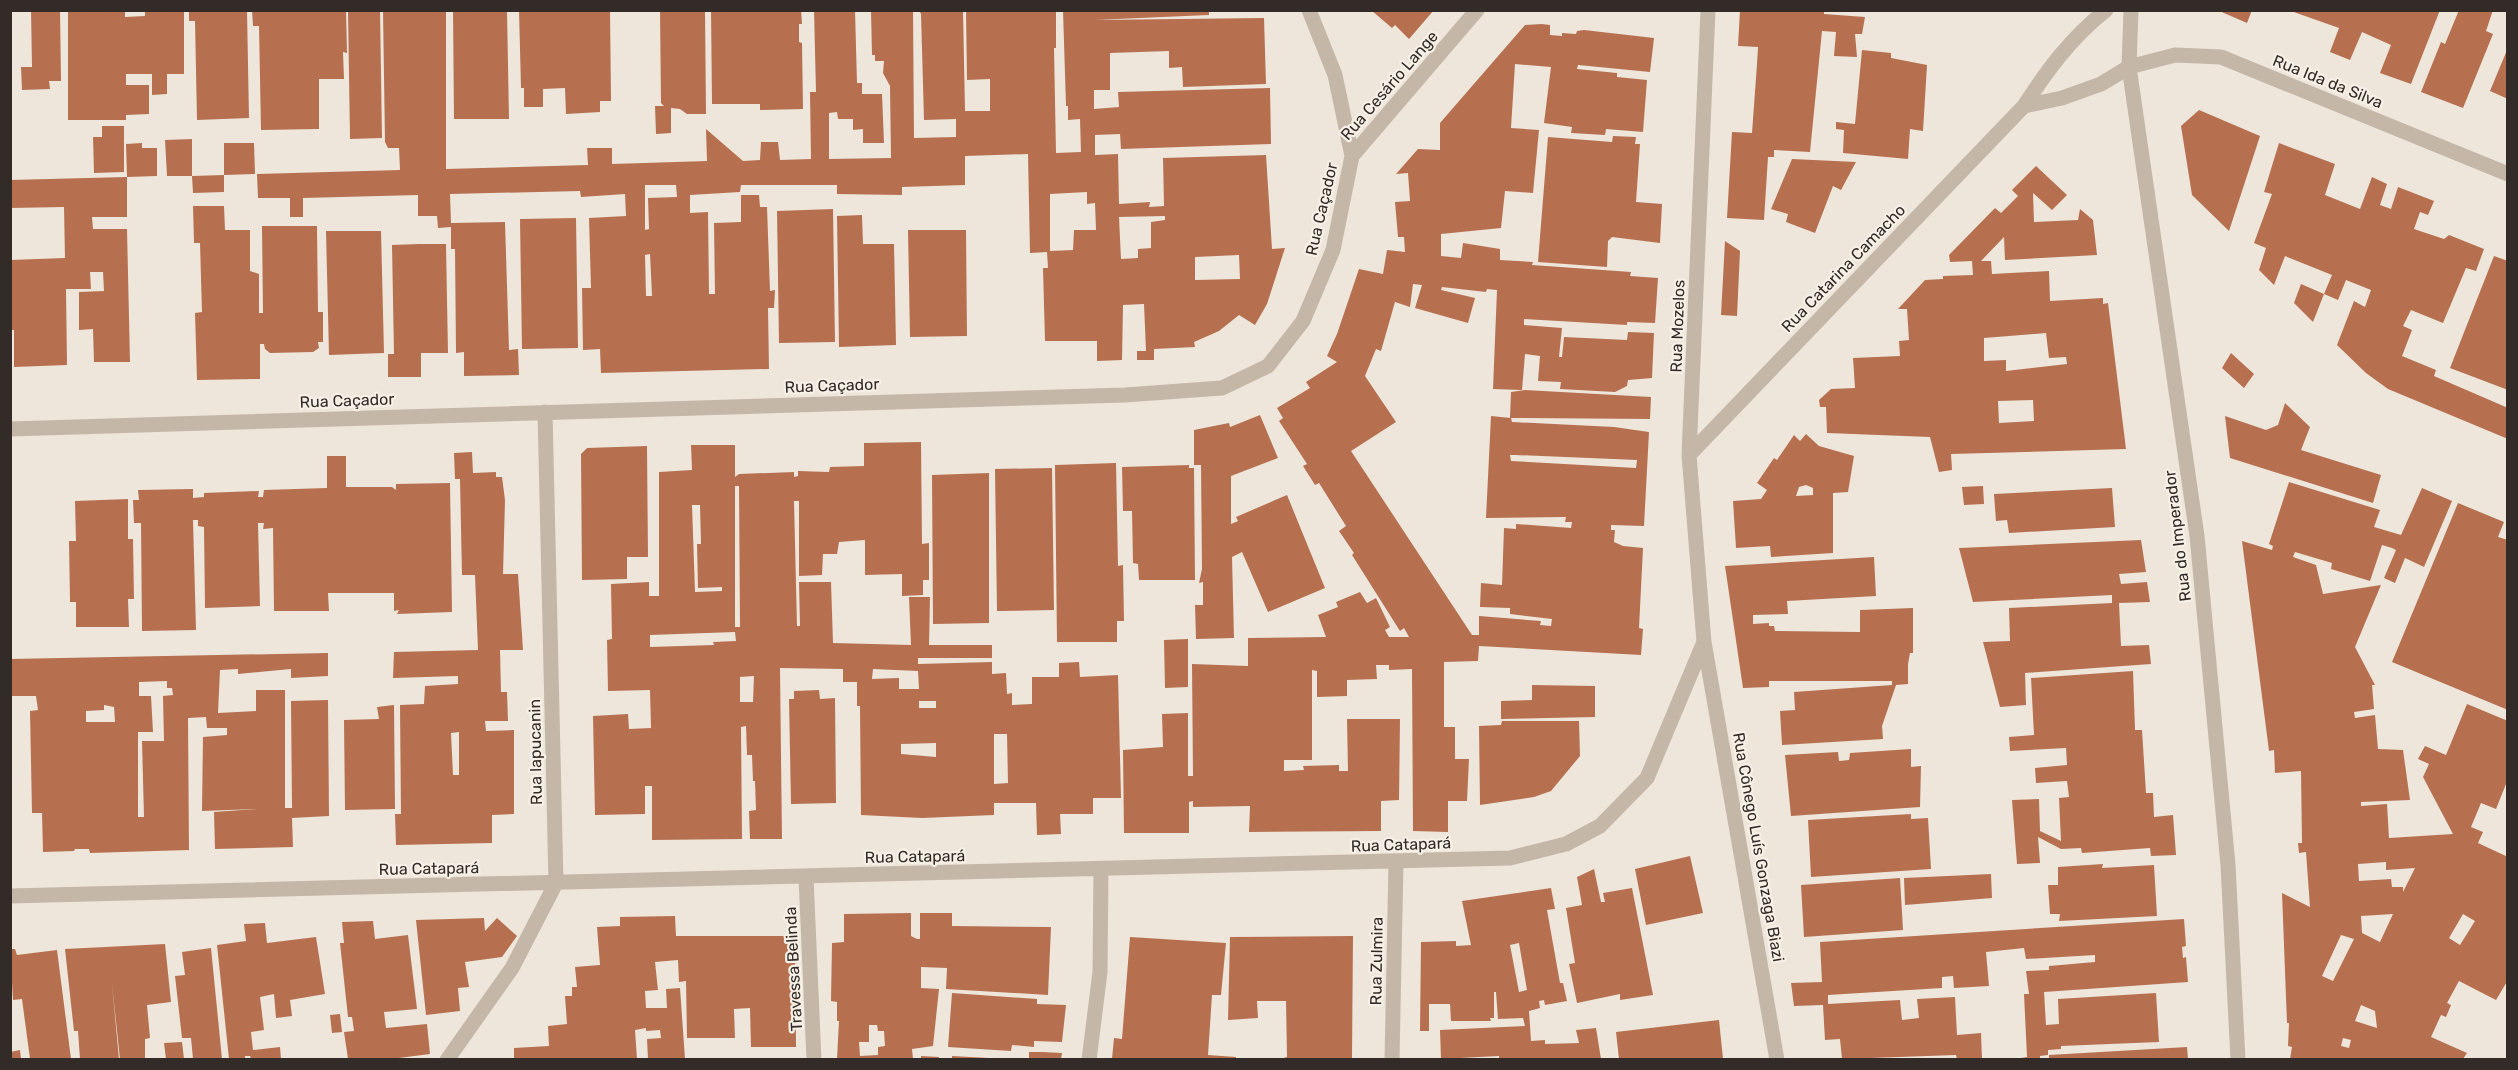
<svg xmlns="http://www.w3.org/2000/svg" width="2518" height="1070" font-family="Rubik,sans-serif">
<rect width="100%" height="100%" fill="#eee6db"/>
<path fill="#b67050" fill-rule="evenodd" d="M31,10H60L61,81H49L50,89L22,90L21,67H32Z
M68,10H125V17L145,16V10H184V74H167V94L152,95V74H126V85H149V114L126,115V120H68Z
M189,10H247L249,118L197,120L195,21H189Z
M252,10H346L347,53L343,52L344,79H319V129L261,130L259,26H253Z
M348,10H380L382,138L350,139Z
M383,10H446V169L588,165L587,148H612V164L707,161L706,129L743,161L760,160L761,142H778L780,160L811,159L810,92H816L814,10H855L857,83H862V94H882L884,143H863V129L853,130V119H838L837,112L829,113V159L891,158L890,86L883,73L884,61H875V55H872L871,10H913L914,138L956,137V119L924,120L921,14L919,10H963L965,111H990V79L967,80L966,10H1056V48H1054L1056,153L1081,152L1080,119L1068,120V106H1066L1063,10H1209V15L1094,20L1264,18L1266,84L1183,87L1182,67L1169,68V51L1110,53V90H1094V109L1119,107L1118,92L1270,88L1271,144L1121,149L1120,134L1095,135V155L1118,154L1119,204L1150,202L1149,207L1164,206L1163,158L1266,155L1272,249L1285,248L1267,304L1255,325L1239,315L1219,331L1194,342L1195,347L1154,349V360H1137V351H1146L1144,304L1123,305L1122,360L1097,361V341H1045L1043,268H1048L1047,252L1030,253L1028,154L965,156V185L902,187V195L837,194V185H741L740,192L690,195V213L708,212L709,294H715L714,223L741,222V195H759L760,207H767L770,291L775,290L774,308H768L769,369L601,373L600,349L583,350L582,288H591L589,218L626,216L625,194L581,197L580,191L450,194L451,223L505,222L509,350L518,349L519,375L464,376V352L456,353L455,249H451V227L438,228L437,216H418V195L303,198V217H290V198H258L257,174L400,170L399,148H388L385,142ZM645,185H676L677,197L648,198L649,229L645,230ZM1087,192V204L1095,203L1096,230H1074L1073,250L1050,251V194ZM1165,216V220L1151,222V248L1138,249V258L1121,259L1119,217ZM650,254L652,296H646L645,255ZM1239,255L1240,279L1195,280V257Z
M453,10H507L509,119H454Z
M519,10H610L611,101H600V112L566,114L565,88L543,89V107H524V88H521Z
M660,10H705L706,114H687L680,109L671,108V133L656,134L655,106H664L661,103Z
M711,10H801L802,24H799V42L802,43L803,109L760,110V104H712Z
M1371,10H1434L1409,39L1395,25L1392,28Z
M1740,10H1824V14L1865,17L1862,34H1855L1857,57L1834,56L1836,32L1822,31L1810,152L1774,150V157H1768L1764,220L1727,218L1732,132L1752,133L1757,64L1758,47L1738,46Z
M2217,10H2252L2247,23Z
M2288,10H2440L2411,84L2380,73L2391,45L2362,32L2350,60L2330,52L2339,28Z
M2459,10H2493L2486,31L2493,34L2463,108L2421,92L2441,42L2445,44Z
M1542,24L1550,25V35L1562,36V33L1576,34L1577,31L1584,30L1654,38L1650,72L1578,65L1577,69L1617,73V77L1647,80L1643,132L1606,129L1605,135L1571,133L1572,127L1544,123L1551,67L1515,64L1511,128L1539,130L1533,193L1505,191L1501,228L1441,234V256L1461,258L1463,243L1500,249V260L1533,262L1532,265L1631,272L1630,276L1658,278L1655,323L1627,322V325L1524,319V325L1562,328L1559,357H1562L1564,337L1627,340L1628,332L1654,333L1652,378L1628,380L1627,386L1615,392L1560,389L1561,382L1538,381L1540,356L1525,354L1522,390L1493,389L1497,290L1487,289L1486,292L1442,287L1441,290L1475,298L1468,323L1415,308L1422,285L1413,284L1410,307L1395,302L1381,351L1376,349L1365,376L1396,422L1351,451L1472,635H1479V616L1541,621L1540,625L1551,626L1552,619L1510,614V608L1480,607L1481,583L1502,585L1504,528L1516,529V524L1571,528L1572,522H1565L1566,517L1486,518L1491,416L1511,418L1512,422L1614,427L1649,432L1644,526L1611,525V530H1615L1614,542L1623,546L1643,548L1639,628L1643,629L1641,655L1479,646L1478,661L1444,662V727H1455V759H1469L1467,801H1448V832L1413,831L1412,669L1389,670V665H1376L1377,679L1347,680V696L1317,697V671L1312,670V760H1284V771L1304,770L1303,766L1339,765V771H1348L1347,719H1400L1399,800L1381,801V831L1249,832L1250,806L1193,807V801L1189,802V833H1124L1123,750L1163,747L1162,714L1188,713V776H1193L1192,664L1248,666V638L1326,637L1318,615L1338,607L1336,602L1360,592L1367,603L1376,598L1390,627L1385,630L1389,637H1409L1404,628L1400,631L1352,555L1354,553L1339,531L1346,526L1319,483L1315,485L1303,466L1307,464L1279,421L1283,418L1277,408L1310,388L1306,382L1337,362L1327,356L1337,334L1359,269L1383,274L1387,250L1405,252L1404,237H1398L1395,202L1410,201L1408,173L1396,174L1418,149L1440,150V123L1525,25ZM1510,455H1515L1637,460L1636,468L1511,461Z
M1862,50L1891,53V58L1927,65L1923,131L1910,129L1908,159L1843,153L1844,130L1836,129V122L1855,124Z
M2507,50H2508V99L2490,91Z
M2199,110L2260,136L2229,231L2192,195L2181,126Z
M102,126H124V172L94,173L93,137H102Z
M1613,136L1636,137L1635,144H1640L1636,202L1662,204L1660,243L1612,237L1608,241L1607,267L1538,262L1548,137L1612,142Z
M192,139V176H167L165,140Z
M142,143V148H157V176L127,177V217H92L93,229H127L130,362H94L93,329L79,330V292L104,291L103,272H90L91,289H66L67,365L14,367V330H10V260L65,258L64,207L10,208V180L127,177L126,144Z
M224,143H254L255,174L224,175Z
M2279,143L2335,164L2325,195L2360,209L2372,177L2387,184L2380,205L2391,209L2398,187L2434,201L2428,215L2420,212L2414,229L2444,239L2449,235L2484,249L2476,271L2466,268L2443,323L2411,310L2403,326L2412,330L2402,356L2436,370L2434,376L2508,408V439L2388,389L2366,373L2337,345L2354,301L2365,307L2371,290L2346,280L2338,300L2324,294L2332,275L2285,256L2274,285L2259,270L2266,248L2254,243L2272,194L2264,192Z
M1792,159L1856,162L1841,190L1833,186L1815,233L1786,222L1788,214L1771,209Z
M2036,166L2067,195L2052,210L2033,193L2034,222L2078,220L2080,209L2093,220L2097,255L2005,260L2004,237L1981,261H1991L1992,274L2049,271L2050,301L2103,298V304L2108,303L2126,449L1951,454L1952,470L1939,472L1930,437L1827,433L1826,407H1820L1819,400L1831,389L1855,388L1853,358L1900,356L1899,341L1909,340L1907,309H1898L1925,280L1943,279V276L1973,275L1972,261L1950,262L1949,255L1995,208L2001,213L2018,196L2012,190ZM2046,333L2049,358L2066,357L2067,364L2006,371V360L1984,361V338ZM2033,400L2034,421L1999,423L1998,401Z
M224,175V192L193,193L192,176Z
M193,206H224L225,230H250V271L259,274V313H263L262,226H317L318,312H323V342H318L319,348L313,352L270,353L265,349L264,344H260V379L197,380L195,313L202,312L200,243H194Z
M833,209L835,342L779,343L777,211Z
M862,215L863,244H894L896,345L839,347L837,216Z
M576,218L578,348L522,349L520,219Z
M908,230H966L967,336L910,337Z
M326,231H381L384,353L329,355Z
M1725,241L1740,251L1737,316L1721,315Z
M419,244H446L448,353H421V377H388V354H394L392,245Z
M2494,256L2508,261V390L2450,368Z
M2301,284L2324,294L2313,322L2294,303Z
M2231,353L2254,374L2244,388L2222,368Z
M1525,390L1651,397L1650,419L1510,418L1511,392Z
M2285,403L2310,427L2301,450L2381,475L2373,503L2230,458L2225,416L2266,430L2278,425Z
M1260,415L1278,458L1231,476V524L1238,521L1236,517L1287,495L1325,588L1268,612L1242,552L1232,557L1234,638L1196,639L1195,605H1203V582L1199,583L1202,569L1201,465H1194V430L1229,423L1230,427Z
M1806,434L1819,446L1854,456L1848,492L1833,493V553L1771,557L1770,546L1736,548L1733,501L1761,499L1767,490L1757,483L1774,458L1777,460L1794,435L1800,441ZM1806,485L1813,488V495L1796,496L1799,487Z
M921,442L922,544L929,543V580H923V595L902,596V574L865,575V540L839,542L837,554H823L822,575L799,576V501H794L797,626H800L799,582H831L833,643L911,645L909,597H930L929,645H992V658H918V664L992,662V674L1006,673L1007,694L1012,693V705L1032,704V677H1059V663L1079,662L1080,677L1118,675L1121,798H1093V814H1060L1061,834L1037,835L1036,803H994V815L922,818L861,815L860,706H857V682H843V669L780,668L782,839H750L749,811L756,810L755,781H753L752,755H747L746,726L741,727L742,839L652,840V786H645V814L595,815L593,716L628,714L629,729L651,728L650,690L608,691L607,640L612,639L611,584L649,582V596H659V472L692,470L691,445H735V477L739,474L794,472V477L798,476V471L829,472L830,467L864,466V443ZM735,486H739L740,627H735ZM692,505H700L701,544H697L698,588L722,587V591L695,592ZM735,632L736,641L713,642L714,645L650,647V635ZM873,669L918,671L919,689H899V678L872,679ZM754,676L753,702H740V677ZM919,701H936V708H919ZM994,734H1007L1008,783L994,784ZM936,743V757L901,754V744Z
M647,446L648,557H627V579L582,580L581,454L587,448Z
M472,452L473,473L496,472V477H502L505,500L503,574H518L523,650H500L501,692H507L508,721H485L486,731L514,730V814L492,815V843L396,845L395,814H401L400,705L424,704L425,686L458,684V676L393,678L394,652L478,650L475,575H462L460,479H455L454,453ZM459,732V775H453L451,733Z
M327,456H346V487H392L396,490V484L450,483L452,612L397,614L399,610L394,611V593H328L329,611H274L273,528L263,529L264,523H258L260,606L205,608L204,527L198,526V520H193L196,630L142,631L141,523H134L133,500H139L138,490L193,489V498L204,497V493L259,491L258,497H263L264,490L327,488Z
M1116,463L1118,566L1123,565L1124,621H1117V642H1057L1055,465Z
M1189,465V468H1194L1195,580H1139L1138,564L1133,563L1132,511H1123L1122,467Z
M1052,468L1054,610L997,611L995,469Z
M989,473V623L933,624L932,475Z
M2289,482L2380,510L2374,527L2401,535L2422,488L2452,501L2424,567L2405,558L2395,583L2384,578L2396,550L2392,548L2382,545L2370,581L2331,569L2332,563L2295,552L2293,557L2316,565L2323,594L2381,585L2355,647L2375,685H2372L2374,709L2354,712L2355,718L2375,715L2378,749L2403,750L2410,800L2361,802V806L2387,804L2389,838L2453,834L2423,777L2429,764L2418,759L2425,746L2446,755L2467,704L2508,721V779L2496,809L2481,803L2471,827L2483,832L2478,843L2508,857V980L2496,1000L2459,981L2447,1003L2451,1005L2446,1017L2441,1015L2431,1037L2467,1053L2463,1059H2290L2292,1047L2288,1046L2289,1023H2287L2282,893L2310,907L2306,852L2299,853L2298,843H2302L2301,771L2275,773L2274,750L2269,751L2242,541L2272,550L2273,546L2269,544ZM2386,862V870L2415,868L2403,892V887H2392L2391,879L2359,881L2358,864ZM2393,914L2380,942L2362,933L2361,916ZM2463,914L2475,921L2460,945L2449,938ZM2341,935L2354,939L2333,981L2322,976ZM2361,1005L2375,1011L2377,1028L2355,1021ZM2343,1038L2351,1040L2349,1048L2341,1046Z
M1983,486L1984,504L1964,505L1962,487Z
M2112,488L2115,527L2009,533L2007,520L1996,521L1994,494Z
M128,499V539H133L134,599H128L129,627H76V602H70L69,541H76L75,501Z
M2458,503L2504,522L2498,537L2508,540V710L2392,662Z
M2141,540L2146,572L2119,574L2121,584L2147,582L2150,602L2119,603L2121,646L2149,645L2151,664L2025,673L2026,705L2000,707L1983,642L2010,641L2009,608L2112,603V595L1973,602L1959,548Z
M1874,557L1876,596L1787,601L1788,614L1753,615V624L1769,623V626H1774L1775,631L1860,632V610L1913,608V653H1910L1908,664V684L1896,685L1882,726L1883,739L1782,745L1780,711L1795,710L1794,692L1892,685V681H1769V687L1743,688L1725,566Z
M1188,639V687L1165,688L1164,640Z
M328,653V676L291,678V669L238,674V669L220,670L218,713L256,711V690H285V808H292L291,701L328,700L329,816L292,818L293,847L215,849L214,812L257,809L202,811L203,737L227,735V728H207L206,717L188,718L189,850L90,853L89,849H75L74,851L43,852L42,813H32L30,711L38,710L36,696H10V659ZM167,681V688H172L173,695L163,696L164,741H142L144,817H138V732H153L151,696H139V682ZM104,705L114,707L115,722H86V711L104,710Z
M2133,671L2135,730H2142L2146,793H2153L2154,817L2173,815L2176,855L2151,856L2150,848L2082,853L2081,848L2061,849L2038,837L2040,863L2017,864L2012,800L2039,799L2040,831L2061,841L2059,798L2069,797L2067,781L2036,783L2035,768L2067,765L2066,748L2010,751L2009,737L2034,735L2031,678Z
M1532,685L1595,686V717L1501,719V701L1532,700Z
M819,690L820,699L835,698L836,803L791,804L789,699H794V691Z
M394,705L395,809L345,810L344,720L379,719L377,707Z
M1502,721H1579L1580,756L1551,791L1534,797L1480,805L1479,726L1501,725Z
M1911,749V767L1921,766L1920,807L1791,816L1785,755L1838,752L1839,761L1849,760L1850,753Z
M1911,814V819L1928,818L1931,869L1811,877L1808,820Z
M1690,856L1703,913L1646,925L1635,869Z
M2103,864L2102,868L2154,865L2157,916L2059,921L2060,914H2050L2048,885H2058V867Z
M1594,869L1601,902H1605L1603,893L1632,888L1653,995L1620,1000V994L1577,1003L1569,964L1575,963L1566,908L1582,905L1577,877Z
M1991,874L1992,898L1905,905L1904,878Z
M1900,878L1903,930L1804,937L1801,885Z
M1551,888L1555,909L1547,910L1560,983H1563L1567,1001L1545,1005L1544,1000L1539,1001L1540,1008L1529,1011L1531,1041L1545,1040V1044L1579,1043L1576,1030L1596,1028L1601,1059H1499V1056L1441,1059L1440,1030L1525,1026L1523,1018L1498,1019L1496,992H1494V1018H1490L1491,1021H1451L1450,1004H1429V1031H1420L1421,942L1456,941V946L1471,945L1462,901ZM1519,943L1527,990L1519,992L1510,945Z
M911,913V936L917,939H920V913H952V926L1051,927L1048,995L946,989L947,968L921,967V988L939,989L933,1046L912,1049L913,1059H837L839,1021H837V1002L831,1001L832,943L844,942V914ZM869,1025H877L878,1031H884L885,1046L878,1047V1055L860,1056L859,1042H869Z
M675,916L676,936H795L796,1047H751L750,1008L734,1009L735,1038H687L686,981L679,982L678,960L655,962L658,990L645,991L646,1008H667L666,989L680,988L685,1059H648L647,1039L661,1038L660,1030L646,1031V1028L635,1030L637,1059H514V1048L549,1046L548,1026L567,1024L565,996H572V987H577L575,967L600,965L597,927L620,926V917Z
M484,918L485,931L497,918L517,936L502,957L465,962L469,987L458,988L460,1011L426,1015L416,920Z
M2184,919L2186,946L2182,947L2183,958L2186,957L2188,982L2044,992L2046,1025L2059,1024L2058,999L2156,993L2159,1042L2061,1046V1049L2048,1050V1055L2040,1056V1059H2015L2027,1057L2024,994H2029L2026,971L2049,970V966L2095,962V955L2026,959L2024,948L1986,952L1989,986L1954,988L1953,976L1942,977V988L1828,995V1004L1900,1000L1902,1020L1919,1018L1917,999L1955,997L1957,1035L1981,1033L1982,1059H1957L1956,1055L1842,1059L1840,1039L1825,1040L1823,1005L1794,1006L1791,983L1822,982L1820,942Z
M373,921L375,939L408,935L417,1009L384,1012L386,1028L427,1024L430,1054L391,1059H348L344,1032L354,1031L352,1017H348L340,943H344L342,922Z
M265,923L267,943L316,937L325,994L290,1000L292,1016L276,1018L274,994L260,997L264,1030L251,1032L253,1050L280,1047L281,1059H251L250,1056H245V1059H229L217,945L246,941L244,924Z
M1353,936L1352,1058L1280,1059L1287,1057L1286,1001H1257L1258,1018L1228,1020L1230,937Z
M1130,937L1226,943L1221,995H1212L1208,1055L1236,1057V1059H1112L1114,1038L1122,1039Z
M165,944L171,1002L147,1005L150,1038L145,1039V1059H120L112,984L119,1059H80L78,1031H74L65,949Z
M211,948L222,1059H193L191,1038H182L175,976L185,975L182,952Z
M10,949H15L17,955L57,950L71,1059H30L22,999L13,1000Z
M952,993L1037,999V1004L1066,1005L1062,1042L1034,1041V1047L1012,1045L1011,1051L948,1047Z
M340,1014L342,1032L332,1033L330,1015Z
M1719,1020L1723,1059H1619L1616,1032Z
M182,1042L184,1059H166L164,1043Z
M2187,1047L2188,1059H2049V1055Z
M20,1050L21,1059H10V1052Z
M1029,1052H1042L1062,1053L1061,1059H1029Z
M921,1056L939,1057V1059H921Z
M952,1056L989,1058V1059H952Z"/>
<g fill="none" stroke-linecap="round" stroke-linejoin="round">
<path stroke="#c4b7a8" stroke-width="15" d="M1708,10L1689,455L1704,642L1777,1060
M2024,106L2062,98L2101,84L2129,67L2175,55L2221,57L2508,174
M1352,156L1477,10
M10,429L1125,395L1222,388L1268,366L1303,321L1333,250L1352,156L1335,75L1309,10
M1689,455L2024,106C2048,69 2071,38 2106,10
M806,877L814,1060
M10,896L1510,858L1566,844L1600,826L1647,778L1704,642
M447,1060L512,968L556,883L545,412
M1089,1060L1100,972L1101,869
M1392,1060L1396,862"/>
<path stroke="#c4b7a8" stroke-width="15" d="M2131,10L2129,67L2197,536L2228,865L2238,1060"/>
</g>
<g text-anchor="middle" stroke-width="4.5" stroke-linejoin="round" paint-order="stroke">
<g font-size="16" fill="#322b27" stroke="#f6f0e6">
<text transform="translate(2328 81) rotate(22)" y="6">Rua Ida da Silva</text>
<text transform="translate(1389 85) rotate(-49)" y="6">Rua Cesário Lange</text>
<text transform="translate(1321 209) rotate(-77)" y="6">Rua Caçador</text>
<text transform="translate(1843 268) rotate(-46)" y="6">Rua Catarina Camacho</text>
<text transform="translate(1677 326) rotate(-88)" y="6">Rua Mozelos</text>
<text transform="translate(832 385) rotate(-2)" y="6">Rua Caçador</text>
<text transform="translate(347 400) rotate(-2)" y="6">Rua Caçador</text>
<text transform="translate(2177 536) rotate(-97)" y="6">Rua do Imperador</text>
<text transform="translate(535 752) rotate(-91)" y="6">Rua Iapucanin</text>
<text transform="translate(1401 844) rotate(-2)" y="6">Rua Catapará</text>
<text transform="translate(1759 847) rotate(80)" y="6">Rua Cônego Luís Gonzaga Biazi</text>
<text transform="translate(915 856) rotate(-1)" y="6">Rua Catapará</text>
<text transform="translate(429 868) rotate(-1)" y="6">Rua Catapará</text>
<text transform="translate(1376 961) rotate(-89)" y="6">Rua Zulmira</text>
<text transform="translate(793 969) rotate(-93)" y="6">Travessa Belinda</text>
</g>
</g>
<rect width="2518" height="1070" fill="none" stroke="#322b27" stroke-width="24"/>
</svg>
